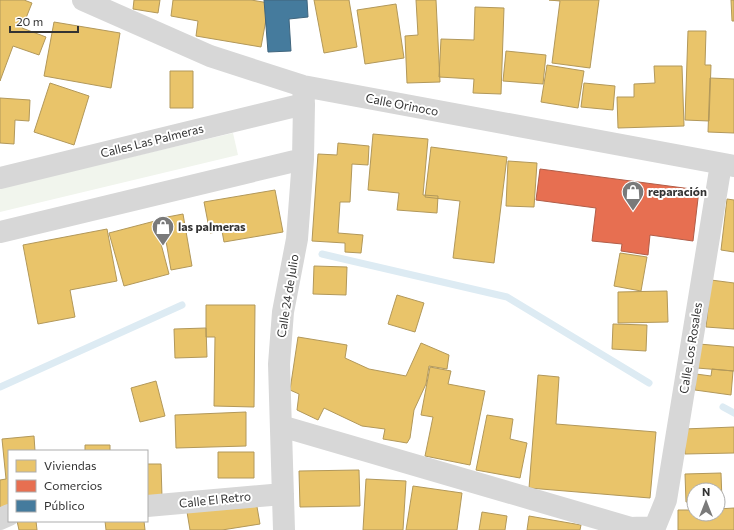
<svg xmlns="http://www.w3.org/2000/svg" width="734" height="530" font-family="Commissioner,sans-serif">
<rect width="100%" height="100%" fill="#fff"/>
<path fill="#f1f5ed" d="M233,133L238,155L0,212V188Z"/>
<path fill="#e9c46a" stroke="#b2985a" d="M0,0H24L32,3L22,28L46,37L39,55L13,46L0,81Z
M134,0H160L158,13L133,9Z
M173,0H251L269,3L261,47L196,36L198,21L171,16Z
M314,0H349L357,47L324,53Z
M416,0H436L440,82L407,83L405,36L418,35Z
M549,0H599L590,68L552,63L560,1Z
M731,0H734V21H732Z
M396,4L404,58L365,64L357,10Z
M475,7L504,8L501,94L473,93L474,79L439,77L441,39L474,40Z
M54,22L120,33L111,88L44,76Z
M688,31H706L705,65H711L709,121L685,120Z
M506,51L546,55L543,84L503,81Z
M547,65L584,71L578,108L541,102Z
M654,66H682L684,126L618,128L617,97H634V84L655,83Z
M170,71H193V108H170Z
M710,78L734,79V133L708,132Z
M50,83L89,96L74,145L34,132Z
M584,83L615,86L613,110L581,107Z
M0,98L30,100L29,121L15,120L14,144L0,143Z
M373,134L428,139L423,195L438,196L437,213L397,210L399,193L368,190Z
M338,143L369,146L368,165L352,164L350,202H340L338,233L363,235L361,253L345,252V243L312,241L318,154L337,155Z
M431,147L507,157L494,263L453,258L460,201L425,197Z
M508,161L537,163L534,207L506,206Z
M275,190L283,232L224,242L222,231L210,233L204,202Z
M727,199L734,200V252L721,250Z
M183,214L192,266L171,270L162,218Z
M155,221L169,274L124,286L109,233Z
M107,229L117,281L70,290L75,317L38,324L23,245Z
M620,253L647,257L641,291L614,286Z
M314,266L347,267L346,295L313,294Z
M711,280L734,283V329L706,327Z
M667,291L668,322L618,323V292Z
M397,295L424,303L415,332L388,324Z
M206,305H255L254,407L214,406L215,337H206Z
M613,324L647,325L646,351L612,349Z
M206,328L207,357L175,358L174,329Z
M298,337L347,345L345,358L369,369L406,376L421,343L449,355L447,369L429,366L426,384L414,410L410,438L407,443L383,439L385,429L362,426L324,408L318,420L297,410L299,394L290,390Z
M699,344L734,347V371L697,368Z
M430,367L451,371L448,384L485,391L470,465L425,456L433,417L421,415Z
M712,369L733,371L731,395L695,390L696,374L711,376Z
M538,375L559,377L556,424L656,432L650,498L529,488Z
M156,381L165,416L140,422L131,388Z
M246,412V446L176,448L175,415Z
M487,415L513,419L510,439L527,443L520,478L476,470Z
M734,427V453L685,454L684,429Z
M34,436L35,451H9V508L0,509V480L6,479L2,439Z
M85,445H110V451H85Z
M218,452H254V478H218Z
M147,464H161L162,497L147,498Z
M359,470L360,506L300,507L299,471Z
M721,473L722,501H718V490H694V501L686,502L685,474Z
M366,479L406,481L403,530H363Z
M413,486L462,493L457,530H406Z
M256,501L260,524L222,530H190L187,512Z
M734,508V530H678V510H694V514H718V509Z
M482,512L507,516L505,530H479Z
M529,516L581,525L580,530H527Z
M17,521H36L37,530H19Z
M105,521H144L145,530H106Z"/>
<path fill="#e76f51" stroke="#b15d48" d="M540,169L699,190L693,241L650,235L648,255L621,251L622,244L592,241L596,208L536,200Z"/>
<path fill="#457b9d" stroke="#40657d" d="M264,0H307L308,17L289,19L291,51L268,52Z"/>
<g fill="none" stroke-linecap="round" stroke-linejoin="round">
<path stroke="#ddebf3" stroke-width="7" d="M322,254L507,297L649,383
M0,387L182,305
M723,407L734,413"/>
<path stroke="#d7d7d7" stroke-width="22" d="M83,0L210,56L303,86L734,166
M0,178L304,104
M0,232L303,159
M281,426L631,528L655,527
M147,506L283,494
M0,519L9,515
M284,530L279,364L283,312L297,239L303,159L304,104L303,86
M655,530V527L666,500L721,164"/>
</g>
<defs>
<g id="shop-pin" transform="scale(1.15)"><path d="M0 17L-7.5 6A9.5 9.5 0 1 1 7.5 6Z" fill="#7a7a7a" stroke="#fff"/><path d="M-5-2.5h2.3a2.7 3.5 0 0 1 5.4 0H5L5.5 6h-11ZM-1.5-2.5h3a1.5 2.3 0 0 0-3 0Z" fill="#fff"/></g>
</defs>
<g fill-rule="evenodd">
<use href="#shop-pin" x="633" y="192"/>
<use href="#shop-pin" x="163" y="227"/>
</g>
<g text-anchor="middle" stroke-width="4" stroke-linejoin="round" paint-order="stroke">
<g font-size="12" fill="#333" stroke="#fff">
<text transform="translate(402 105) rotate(11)" y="4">Calle Orinoco</text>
<text transform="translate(152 141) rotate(-14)" y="4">Calles Las Palmeras</text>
<text transform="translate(288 296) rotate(-81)" y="4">Calle 24 de Julio</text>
<text transform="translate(691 348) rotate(-81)" y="4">Calle Los Rosales</text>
<text transform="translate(215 500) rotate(-6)" y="4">Calle El Retro</text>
</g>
<g font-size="12" font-weight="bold" fill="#333" stroke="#fff" text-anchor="start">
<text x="648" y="196">reparación</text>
<text x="178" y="231">las palmeras</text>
</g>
</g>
<rect x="8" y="450" width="140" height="72" fill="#ffffff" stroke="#adadad"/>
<rect x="16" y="460" width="20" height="12" fill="#e9c46a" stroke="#adadad"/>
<text x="44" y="470" font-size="12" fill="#333333">Viviendas</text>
<rect x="16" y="480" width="20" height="12" fill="#e76f51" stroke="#adadad"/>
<text x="44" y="490" font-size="12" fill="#333333">Comercios</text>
<rect x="16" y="500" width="20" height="12" fill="#457b9d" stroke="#adadad"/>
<text x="44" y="510" font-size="12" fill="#333333">Público</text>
<g transform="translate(706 502)"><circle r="19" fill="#ffffff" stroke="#adadad"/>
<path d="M0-3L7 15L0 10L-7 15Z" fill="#7a7a7a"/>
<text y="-6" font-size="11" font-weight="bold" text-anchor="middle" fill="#333333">N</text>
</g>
<path d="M10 26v6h68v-6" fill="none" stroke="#333333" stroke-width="2"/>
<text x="16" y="26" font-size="12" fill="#333333" stroke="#ffffff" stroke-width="3" paint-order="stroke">20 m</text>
</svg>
